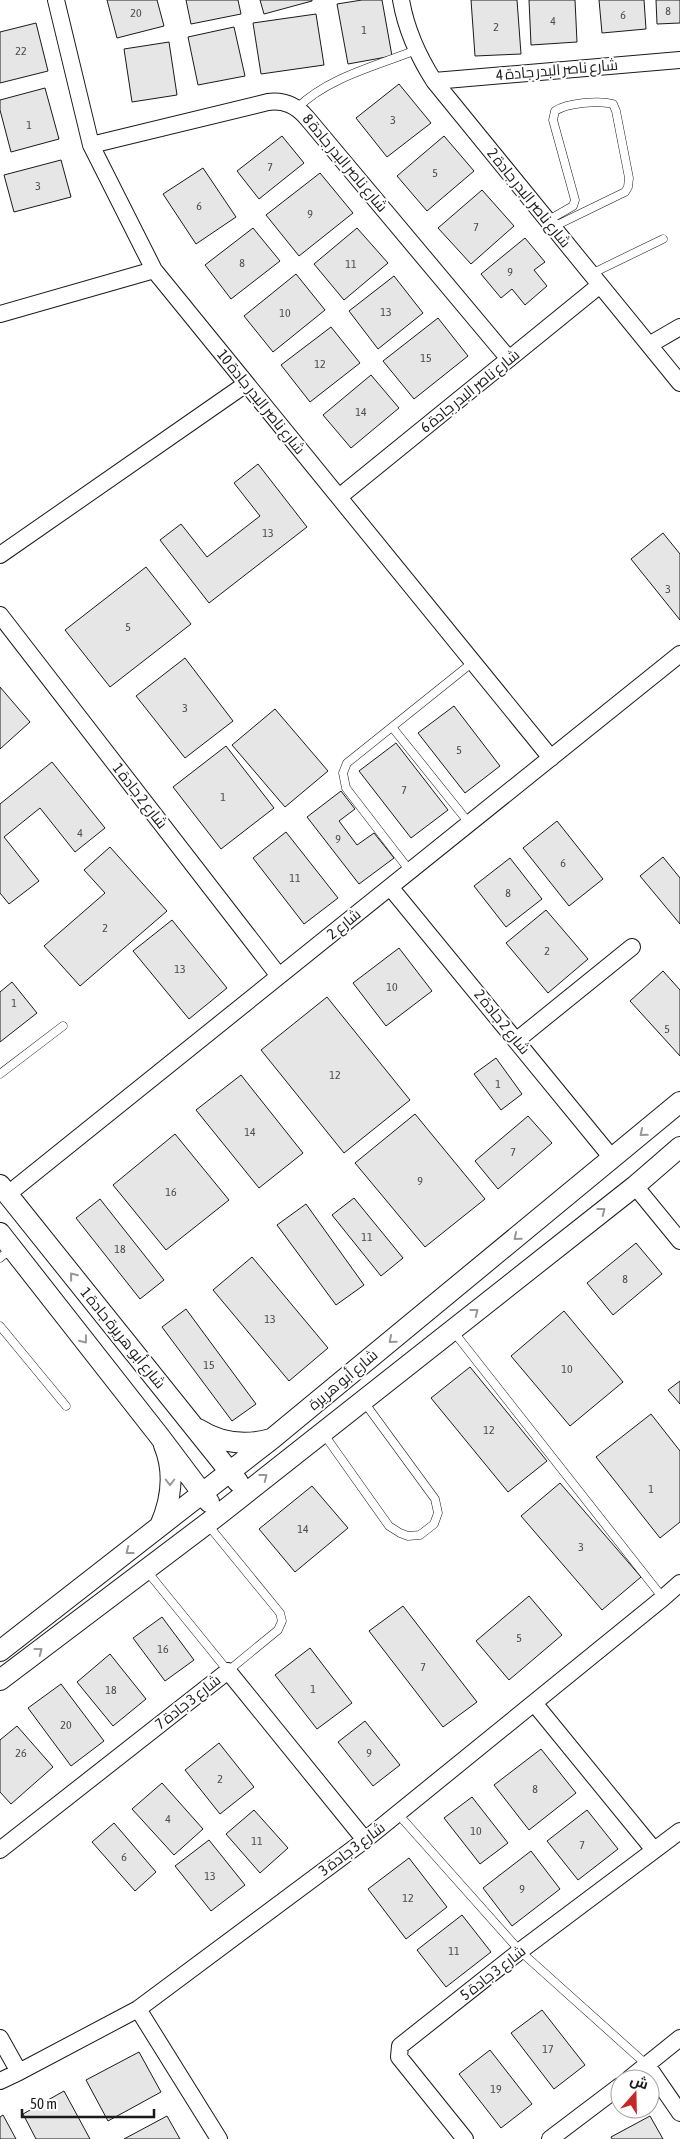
<svg xmlns="http://www.w3.org/2000/svg" width="680" height="2139" font-family="'Asap Condensed',Cairo,sans-serif">
<rect width="100%" height="100%" fill="#fff"/>
<path fill="#e6e6e6" stroke="#1a1a1a" d="M107,0H157L164,26L117,38Z
M186,0H238L241,14L191,24Z
M260,0H312V1L264,14Z
M362,0H382L392,56L348,64L337,4Z
M471,0H517L521,54L475,56Z
M529,0H575L577,42L531,45Z
M599,0H644L646,29L602,33Z
M656,0H680V23L657,24Z
M316,14L324,65L261,74L253,23Z
M36,23L48,71L0,83V32Z
M234,27L245,76L198,85L188,37Z
M169,42L177,95L132,102L124,49Z
M399,84L431,123L387,157L356,118Z
M45,88L59,139L11,152L0,110V100Z
M282,136L304,163L259,199L237,171Z
M444,136L474,171L427,211L397,176Z
M61,160L71,197L14,212L4,175Z
M203,168L236,217L196,244L163,194Z
M320,173L353,213L299,256L266,215Z
M482,190L514,226L471,264L438,228Z
M253,228L280,261L231,299L205,265Z
M357,228L388,263L344,300L314,264Z
M525,238L545,262L534,270L547,286L525,305L512,289L501,298L481,274Z
M296,274L325,310L273,352L244,316Z
M394,276L423,313L378,349L349,311Z
M438,318L468,356L414,399L383,361Z
M331,327L360,363L310,402L281,365Z
M371,375L399,408L351,448L323,415Z
M258,464L307,527L209,603L160,540L181,524L207,557L260,516L234,483Z
M663,533L680,554V620L631,559Z
M146,567L191,624L110,687L65,630Z
M185,658L233,721L185,758L136,696Z
M0,687L30,722L0,749Z
M454,706L500,766L465,793L418,733Z
M275,709L328,771L285,807L232,745Z
M396,743L448,810L411,838L359,771Z
M226,746L274,808L221,849L173,787Z
M52,762L105,828L75,852L40,808L4,837L39,881L9,904L0,893V804Z
M341,791L355,809L339,821L357,845L374,833L394,858L359,884L307,817Z
M557,821L603,879L569,906L523,848Z
M286,832L338,898L304,924L253,858Z
M110,847L167,911L80,986L44,946L105,893L84,870Z
M663,857L680,878V924L640,876Z
M510,858L542,899L506,927L474,886Z
M546,910L588,959L548,993L506,943Z
M172,920L227,988L189,1019L133,951Z
M399,948L432,991L386,1026L353,983Z
M663,971L680,990V1056L630,1001Z
M12,982L37,1013L0,1042V992Z
M327,997L410,1100L344,1153L261,1050Z
M496,1058L522,1094L501,1110L474,1074Z
M241,1075L303,1153L259,1188L196,1110Z
M415,1114L485,1199L425,1247L355,1163Z
M528,1116L552,1143L498,1189L475,1161Z
M175,1134L229,1200L166,1250L113,1185Z
M354,1198L403,1258L381,1276L332,1215Z
M100,1199L164,1280L140,1299L76,1218Z
M306,1204L364,1285L336,1305L277,1225Z
M636,1243L662,1274L613,1315L587,1283Z
M252,1257L328,1348L289,1381L213,1290Z
M186,1309L256,1404L232,1421L162,1327Z
M564,1311L623,1382L570,1426L511,1356Z
M470,1367L547,1461L508,1492L431,1398Z
M680,1381V1404L668,1390Z
M651,1414L680,1451V1522L660,1538L596,1457Z
M560,1483L641,1577L602,1610L521,1516Z
M312,1486L348,1528L295,1572L259,1529Z
M529,1596L562,1635L509,1680L476,1641Z
M403,1606L477,1702L443,1727L369,1631Z
M162,1617L194,1660L165,1681L133,1638Z
M310,1648L352,1703L317,1729L275,1675Z
M110,1654L146,1699L113,1726L77,1682Z
M61,1684L104,1741L71,1766L28,1708Z
M365,1721L400,1765L373,1786L338,1742Z
M17,1726L53,1767L11,1804L0,1792V1740Z
M219,1743L254,1787L220,1814L185,1770Z
M541,1749L576,1793L529,1830L494,1785Z
M162,1783L203,1829L174,1855L132,1809Z
M472,1797L508,1843L480,1864L444,1818Z
M254,1810L288,1848L260,1873L226,1834Z
M587,1810L618,1849L578,1880L547,1841Z
M114,1823L156,1872L135,1891L92,1842Z
M209,1840L245,1885L211,1911L175,1866Z
M531,1851L560,1889L512,1926L483,1888Z
M409,1858L447,1907L406,1939L368,1889Z
M462,1915L491,1952L446,1987L417,1950Z
M542,2010L585,2065L554,2089L511,2033Z
M490,2050L532,2104L501,2128L459,2074Z
M139,2052L161,2092L108,2121L86,2080Z
M64,2091L90,2139H36L23,2114Z
M3,2115L16,2139H0V2117Z
M167,2116L180,2139H124Z
M650,2116L663,2139H612L611,2137Z"/>
<g fill="none" stroke-linecap="round" stroke-linejoin="round">
<g stroke="#1a1a1a" stroke-width="9">
<path id="service" d="M297,108C329,77 376,66 416,50
M547,221L573,206L575,200L553,120L555,111C567,103 599,100 613,104L616,111L629,178L628,187L625,192L553,227
M591,274L663,239
M392,727L469,823
M410,871L346,788L343,773L347,763L473,662
M0,1074L63,1026
M0,1258L12,1248
M0,1326L66,1406
M453,1331L663,1598
M323,1433L389,1526L400,1533L408,1536L420,1535L434,1524L438,1513L435,1499L364,1402
M146,1570L228,1671L278,1630L282,1621L280,1613L208,1525
M398,1814L520,1951L647,2065"/>
</g>
<g stroke="#1a1a1a" stroke-width="18">
<path id="minor" d="M56,0L91,145L154,270L551,758
M401,0C406,29 418,56 434,81L680,383
M434,81L680,60
M91,145L268,102C284,100 296,105 307,118L509,359
M0,314L154,270
M649,345L680,327
M339,497L600,285
M0,555L246,384
M0,615L279,976
M390,887L612,1158
M517,1040L632,947
M635,1186L680,1241
M8,1194L680,654
M534,1703L654,1850
M0,1850L228,1671L365,1840
M138,2009L219,2139
M0,2038L19,2072
M647,2065L680,2113
M629,2079L680,2038
M0,2081L19,2072L138,2009L365,1840L663,1598L680,1583
M465,2139L399,2057L400,2046L520,1951L680,1831
M550,2139L620,2086"/>
</g>
<g stroke="#1a1a1a" stroke-width="22">
<path id="tertiary" d="M0,1185L238,1482
M0,1233L160,1437L209,1502
M198,1429C220,1443 246,1446 271,1439
M160,1526C171,1501 175,1472 164,1445
M0,1651L273,1438L680,1102
M0,1680L217,1516L635,1186L680,1147"/>
</g>
<use href="#service" stroke="#fff" stroke-width="8"/>
<use href="#minor" stroke="#fff" stroke-width="16"/>
<use href="#tertiary" stroke="#fff" stroke-width="20"/>
</g>
<defs><path id="oneway-chevron" d="M-2-3.5L2.5 0L-2 3.5" fill="none" stroke-width="1.6" stroke-linecap="round" stroke-linejoin="round" transform="scale(1.25)"/></defs>
<g stroke="#989898">
<use href="#oneway-chevron" transform="translate(643 1133) rotate(140)"/>
<use href="#oneway-chevron" transform="translate(602 1211) rotate(-38)"/>
<use href="#oneway-chevron" transform="translate(517 1237) rotate(140)"/>
<use href="#oneway-chevron" transform="translate(73 1276) rotate(-129)"/>
<use href="#oneway-chevron" transform="translate(475 1312) rotate(-38)"/>
<use href="#oneway-chevron" transform="translate(84 1340) rotate(52)"/>
<use href="#oneway-chevron" transform="translate(392 1340) rotate(140)"/>
<use href="#oneway-chevron" transform="translate(264 1477) rotate(-38)"/>
<use href="#oneway-chevron" transform="translate(170 1482) rotate(90)"/>
<use href="#oneway-chevron" transform="translate(129 1551) rotate(142)"/>
<use href="#oneway-chevron" transform="translate(39 1651) rotate(-37)"/>
</g>
<g text-anchor="middle" stroke-width="4" stroke-linejoin="round" paint-order="stroke">
<g font-size="12" fill="#4d4d4d">
<text x="668" y="15">8</text>
<text x="136" y="17">20</text>
<text x="623" y="19">6</text>
<text x="553" y="25">4</text>
<text x="496" y="31">2</text>
<text x="364" y="34">1</text>
<text x="21" y="55">22</text>
<text x="393" y="124">3</text>
<text x="29" y="129">1</text>
<text x="270" y="171">7</text>
<text x="435" y="177">5</text>
<text x="38" y="190">3</text>
<text x="199" y="210">6</text>
<text x="310" y="218">9</text>
<text x="476" y="231">7</text>
<text x="242" y="267">8</text>
<text x="351" y="268">11</text>
<text x="510" y="276">9</text>
<text x="386" y="316">13</text>
<text x="285" y="317">10</text>
<text x="426" y="362">15</text>
<text x="320" y="368">12</text>
<text x="361" y="416">14</text>
<text x="268" y="537">13</text>
<text x="668" y="593">3</text>
<text x="128" y="631">5</text>
<text x="185" y="712">3</text>
<text x="459" y="754">5</text>
<text x="404" y="794">7</text>
<text x="223" y="801">1</text>
<text x="80" y="837">4</text>
<text x="338" y="843">9</text>
<text x="563" y="867">6</text>
<text x="295" y="882">11</text>
<text x="508" y="897">8</text>
<text x="105" y="932">2</text>
<text x="547" y="955">2</text>
<text x="180" y="973">13</text>
<text x="392" y="991">10</text>
<text x="14" y="1007">1</text>
<text x="667" y="1033">5</text>
<text x="335" y="1079">12</text>
<text x="498" y="1088">1</text>
<text x="250" y="1136">14</text>
<text x="513" y="1156">7</text>
<text x="420" y="1185">9</text>
<text x="171" y="1196">16</text>
<text x="367" y="1241">11</text>
<text x="120" y="1253">18</text>
<text x="625" y="1283">8</text>
<text x="270" y="1323">13</text>
<text x="209" y="1369">15</text>
<text x="567" y="1373">10</text>
<text x="489" y="1434">12</text>
<text x="651" y="1493">1</text>
<text x="303" y="1533">14</text>
<text x="581" y="1551">3</text>
<text x="519" y="1642">5</text>
<text x="163" y="1653">16</text>
<text x="423" y="1671">7</text>
<text x="313" y="1693">1</text>
<text x="111" y="1694">18</text>
<text x="66" y="1729">20</text>
<text x="21" y="1757">26</text>
<text x="369" y="1757">9</text>
<text x="220" y="1783">2</text>
<text x="535" y="1793">8</text>
<text x="168" y="1823">4</text>
<text x="476" y="1835">10</text>
<text x="257" y="1845">11</text>
<text x="582" y="1849">7</text>
<text x="124" y="1861">6</text>
<text x="210" y="1880">13</text>
<text x="522" y="1893">9</text>
<text x="408" y="1902">12</text>
<text x="454" y="1955">11</text>
<text x="548" y="2053">17</text>
<text x="496" y="2093">19</text>
</g>
<g font-size="15" fill="#1a1a1a" stroke="#fff">
<text transform="translate(557 70) rotate(-5)" y="5">شارع ناصر البدر جادة 4</text>
<text transform="translate(345 163) rotate(50)" y="5">شارع ناصر البدر جادة 8</text>
<text transform="translate(529 198) rotate(51)" y="5">شارع ناصر البدر جادة 2</text>
<text transform="translate(470 391) rotate(-39)" y="5">شارع ناصر البدر جادة 6</text>
<text transform="translate(261 402) rotate(51)" y="5">شارع ناصر البدر جادة 10</text>
<text transform="translate(140 796) rotate(52)" y="5">شارع 2 جادة 1</text>
<text transform="translate(344 924) rotate(-39)" y="5">شارع 2</text>
<text transform="translate(502 1022) rotate(51)" y="5">شارع 2 جادة 2</text>
<text transform="translate(123 1338) rotate(51)" y="5">شارع أبو هريرة جادة 1</text>
<text transform="translate(343 1380) rotate(-40)" y="5">شارع أبو هريرة</text>
<text transform="translate(188 1702) rotate(-38)" y="5">شارع 3 جادة 7</text>
<text transform="translate(352 1849) rotate(-37)" y="5">شارع 3 جادة 3</text>
<text transform="translate(493 1973) rotate(-38)" y="5">شارع 3 جادة 5</text>
</g>
</g>
<g transform="translate(635 2094) rotate(20)"><circle r="24" fill="#ffffff" stroke="#a3a3a3"/>
<path d="M0-4L9 19L0 12L-9 19Z" fill="#c62828"/>
<text y="-8" font-size="14" font-weight="bold" text-anchor="middle" fill="#1a1a1a">ش</text>
</g>
<path d="M22 2109v8h132v-8" fill="none" stroke="#1a1a1a" stroke-width="2.5"/>
<text x="30" y="2109" font-size="15" fill="#1a1a1a" stroke="#ffffff" stroke-width="4" paint-order="stroke">50 m</text>
</svg>
